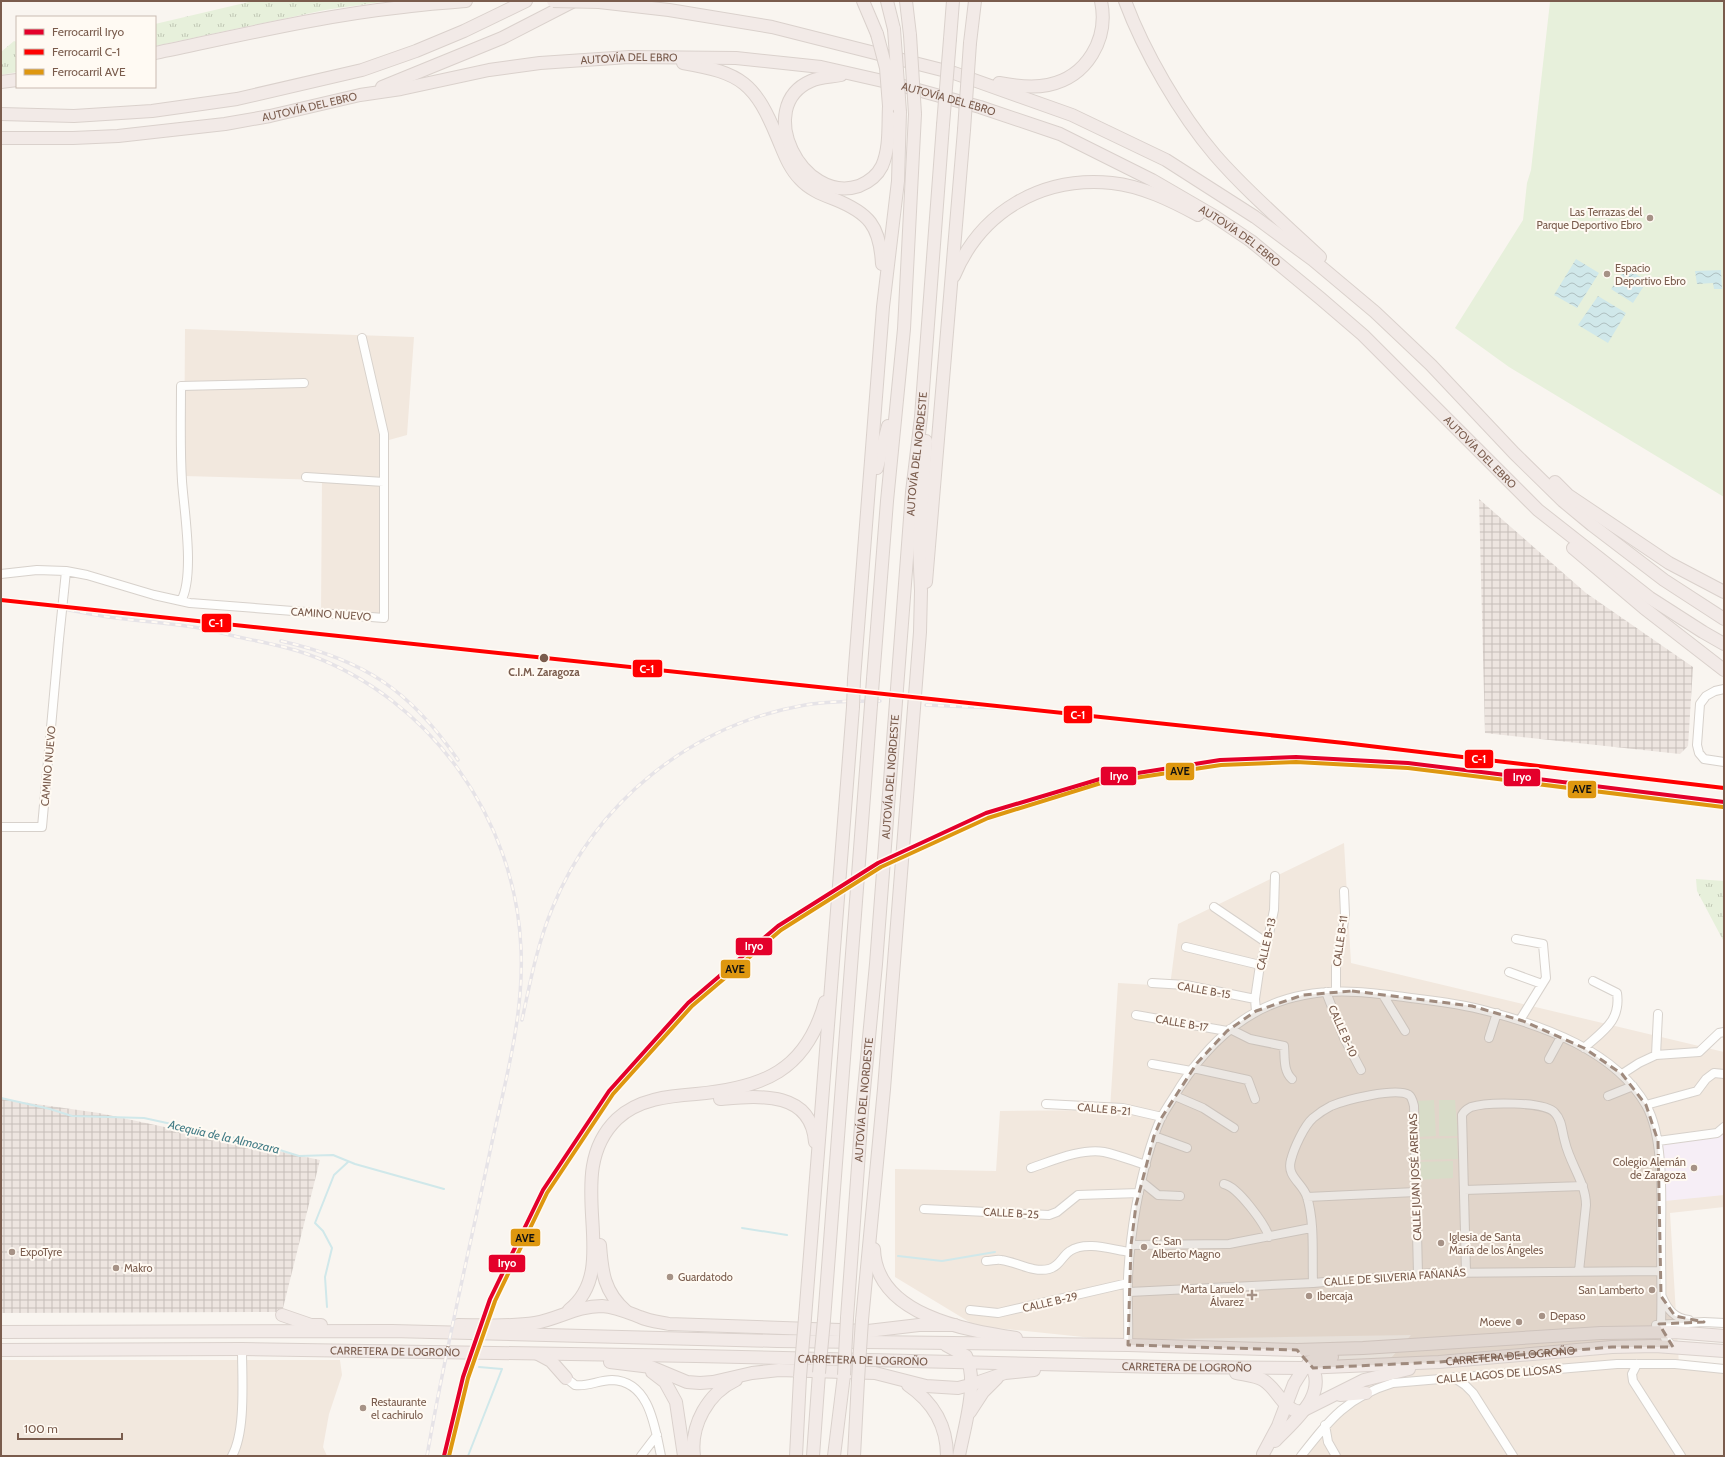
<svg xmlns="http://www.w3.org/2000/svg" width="1725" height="1457" font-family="Cabin,sans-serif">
<defs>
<pattern id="industrial-grid" width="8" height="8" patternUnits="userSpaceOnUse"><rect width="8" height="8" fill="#ede5e0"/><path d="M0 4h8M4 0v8" fill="none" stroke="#c5bdb8"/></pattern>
<pattern id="grass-tufts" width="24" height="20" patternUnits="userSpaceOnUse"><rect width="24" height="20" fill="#e7f0db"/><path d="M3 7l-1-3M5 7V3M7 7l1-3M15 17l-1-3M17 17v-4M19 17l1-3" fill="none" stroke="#c0c6b4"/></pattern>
<pattern id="water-waves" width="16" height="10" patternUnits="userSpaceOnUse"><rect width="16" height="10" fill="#d0e8ea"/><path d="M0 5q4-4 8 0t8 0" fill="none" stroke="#aebfc0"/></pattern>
</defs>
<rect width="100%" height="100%" fill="#f9f5f0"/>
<path fill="#f2e8de" d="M185,329L414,337L407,435L389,440L381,619L321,614L322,480L184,476Z
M1344,843L1351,963L1724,1052V1207L1670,1213L1679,1365L1724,1371V1456H1306L1411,1335L1112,1340L976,1326L895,1277V1169L996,1171L1000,1111L1110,1110L1118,983L1170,986L1178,924Z
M1,1360H340L342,1375L329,1414L323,1447L327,1456H1Z"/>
<path fill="url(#industrial-grid)" d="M1479,499L1586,593L1693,667L1688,746L1680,754L1485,733Z
M1,1099L99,1113L320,1160L282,1312L1,1313Z"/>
<path fill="#f6eef6" d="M1724,1131V1195L1665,1201L1662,1142Z"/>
<path fill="url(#grass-tufts)" d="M253,1H388L325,10L155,46V24Z
M14,41L17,42V72L1,75V52Z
M1696,879L1724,881V942L1697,891Z"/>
<path fill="#e7f0db" d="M1554,1H1724V497L1509,367L1455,328L1523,220L1527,183L1531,170L1550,2Z
M1434,1100L1436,1136L1418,1137L1417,1101Z
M1439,1100H1455L1458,1136H1439Z
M1457,1138L1458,1159L1418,1160V1139Z
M1453,1161V1178L1419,1180L1418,1162Z"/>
<path fill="url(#water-waves)" d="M1576,259L1599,273L1577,308L1554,295Z
M1626,268L1647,281L1633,303L1611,289Z
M1721,270L1722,289H1714L1713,283L1697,284L1695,271Z
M1598,296L1626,313L1608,343L1578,325Z"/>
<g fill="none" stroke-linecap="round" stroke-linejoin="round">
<path stroke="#d0e8ea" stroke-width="2" d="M1,1098L50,1109L72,1116L144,1118L254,1142L299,1156L333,1155L355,1164L444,1189
M742,1228L787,1235
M898,1256L942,1261L995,1252
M327,1307L325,1277L332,1248L323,1231L315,1223L334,1175L348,1162
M468,1456L502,1369L479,1367"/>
<g stroke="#d7d1cb" stroke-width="10">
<path id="minor" d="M306,477L384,482
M1,574L37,570L66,571L87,575L154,595L190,603L384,618V434L362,338
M64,591L66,571
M181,601C195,576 184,510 182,481C180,449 181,417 181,386L304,383
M1724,689L1715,691L1706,696L1700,704L1697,745L1699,753L1704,759L1724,762
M1,827H42L59,639
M1214,907L1267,943
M1516,939L1543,944L1546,978L1520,1020
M1186,947L1260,965
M1509,972L1542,984
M1152,983L1186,985L1255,999
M1336,991V967L1345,915L1344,891
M1326,992L1344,1038L1361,1070
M1383,995L1405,1031
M1256,1011L1255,999L1260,965L1267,943L1274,910L1275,876
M1136,1015L1227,1031
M1230,1029L1250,1039L1284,1046C1285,1057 1283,1071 1292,1079
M1489,1038L1497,1013
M1584,1048C1603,1031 1621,1021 1617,993L1593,981
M1656,1055L1658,1014
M1549,1059L1561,1037
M1152,1064L1191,1071
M1193,1068L1248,1080L1255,1099
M1622,1074L1639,1063L1656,1055L1699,1052L1719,1033L1724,1032
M1175,1096L1203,1108L1234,1128
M1608,1096L1633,1086
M1046,1104L1123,1108L1162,1117
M1646,1105L1697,1091L1706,1079L1714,1073L1724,1074
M1154,1136L1187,1148
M1658,1141L1717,1133L1724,1127
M1031,1168C1052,1161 1082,1148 1104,1152C1118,1155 1133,1161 1146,1165
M1142,1182L1158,1195L1180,1196
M1224,1184C1238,1187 1265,1224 1269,1237
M1464,1190L1583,1186
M1307,1197L1416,1192
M924,1209L1049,1215L1057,1212L1078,1195L1139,1193
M1131,1245L1229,1244L1311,1228
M986,1261C991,1261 997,1259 1001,1260C1017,1262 1033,1273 1049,1269C1060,1266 1062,1256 1070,1251C1086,1240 1113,1250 1130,1252
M1466,1272L1462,1115C1464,1111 1467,1109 1471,1107C1486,1102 1545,1101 1555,1113C1562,1120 1562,1132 1565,1142C1570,1164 1586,1183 1586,1205L1579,1271
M1313,1283C1312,1256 1315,1223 1307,1197C1303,1183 1286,1177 1291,1160C1294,1148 1304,1126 1313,1118C1319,1113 1325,1109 1331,1106C1345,1100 1396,1087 1409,1095C1412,1097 1413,1102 1414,1106L1418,1274
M1129,1292L1313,1283L1432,1273L1661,1271
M1662,1297C1668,1310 1674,1318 1689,1320
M970,1310L998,1313L1128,1283
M1656,1325L1704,1322L1724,1323
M1128,1345C1129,1323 1127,1300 1128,1278C1129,1255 1132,1230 1136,1207C1141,1180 1150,1143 1161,1118C1167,1107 1174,1097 1180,1087C1209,1042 1249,1005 1304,995C1339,988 1375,993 1411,998C1436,1001 1462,1004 1487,1011C1544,1026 1615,1051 1646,1105C1665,1138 1661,1204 1661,1242C1661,1269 1662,1297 1661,1324L1665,1338L1673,1347
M1637,1364L1632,1374L1633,1381L1681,1456
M1453,1377L1465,1385L1473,1393L1513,1456
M566,1378L575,1385C587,1387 599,1380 612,1380C650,1381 655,1428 661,1456
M1325,1425L1328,1442L1336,1456
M232,1456C246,1431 242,1379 242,1349
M641,1456L657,1435
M1301,1456C1330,1419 1347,1397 1393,1383L1617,1364H1675L1724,1369"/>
</g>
<g stroke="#dad1cc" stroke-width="14">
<g id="highway">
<path d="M863,1L877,34"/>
<path d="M887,1L894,29"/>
<path d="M906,1L910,35"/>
<path d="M1125,1C1144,52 1180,114 1215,155C1247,192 1285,224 1320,257"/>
<path d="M599,2L669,10L772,27L954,73L1072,115L1166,160L1255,217L1313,260L1375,312L1431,365L1514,453L1563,501L1592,525L1664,580L1724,619"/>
<path d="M950,39L953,1"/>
<path d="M970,43L975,1"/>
<path d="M155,53C237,36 319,16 403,7C424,4 445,3 466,1"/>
<path d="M683,63C742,73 755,83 778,139C784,153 789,168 800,179C809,189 821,194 834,199C869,213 880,226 882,264"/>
<path d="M841,75C831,77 820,77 811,81C753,106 802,205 859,186C869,182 877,176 882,166C890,148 888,126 889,106"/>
<path d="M1,82L17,80"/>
<path d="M999,83C1015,86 1032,88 1048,85C1087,77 1109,39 1101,1"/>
<path d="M382,87L502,38L574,1"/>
<path d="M1,114L74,116L152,111L237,99L362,70L416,51L464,31L526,1"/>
<path id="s1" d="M1,138H73L118,136L225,124L270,116L360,95L401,89L489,70L540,63L629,57L736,58L821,67L896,84L980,107L1060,134L1152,180L1214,216L1251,241L1320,298L1363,335L1538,510L1650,598L1703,632L1724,644"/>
<path d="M954,276C981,211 1042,176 1112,183C1142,186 1172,201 1198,215"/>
<path d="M877,468L888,426"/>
<path d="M1555,482L1568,495L1669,563L1724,592"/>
<path d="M1573,548L1644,608L1724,670"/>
<path d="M926,582L964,130"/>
<path d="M854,679L883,307L898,181L900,112"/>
<path d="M873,679L887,501L904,329L915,114"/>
<path d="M720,1099C758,1096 811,1090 815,1142"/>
<path d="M600,1245C602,1272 604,1292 626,1311"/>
<path d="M874,1249C876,1315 965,1330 1016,1338"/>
<path d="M569,1310C625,1266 559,1175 617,1119C638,1099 669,1096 696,1094C763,1088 806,1071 825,1002"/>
<path d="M282,1315L311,1325H321"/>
<path d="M805,1318L853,707"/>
<path id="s2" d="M847,1318L862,1111L876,964L912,492L921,417L943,125"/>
<path d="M824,1320L871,705"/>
<path d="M862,1320L884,1089L920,632L921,591L919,545L926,441"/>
<path d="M458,1325C484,1325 510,1327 535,1323C559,1319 576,1306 602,1306C616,1307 627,1312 640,1317C649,1321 659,1322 669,1324L868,1331L919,1325H955"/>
<path d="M1,1332L392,1331L777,1341L1128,1345L1297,1350L1363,1348L1601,1333L1674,1332L1724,1336"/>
<path d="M946,1345L966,1356C979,1382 964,1428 959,1456"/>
<path id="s3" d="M1,1350L242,1349L696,1356L1164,1367L1304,1368L1439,1362L1612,1347L1655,1346L1724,1351"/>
<path d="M538,1354L551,1361L566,1378"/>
<path d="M610,1362L651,1367L687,1382L700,1383L713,1382L752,1373L779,1370L875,1373L926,1386L958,1388L970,1385L1005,1373L1034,1370"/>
<path d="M652,1372L665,1382L676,1402L684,1456"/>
<path d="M1236,1373C1245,1375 1256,1376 1263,1380C1278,1389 1282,1409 1300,1412L1364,1380L1409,1369"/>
<path d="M908,1385C933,1402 947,1425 947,1456"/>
<path d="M1340,1395L1366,1393"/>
<path d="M970,1412L983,1392L997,1378"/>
<path d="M1275,1441C1294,1421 1331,1393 1309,1362"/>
<path d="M1263,1454L1278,1426L1294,1384L1304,1368L1316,1358L1332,1357"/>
<path d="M694,1456C690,1425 708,1393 736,1380"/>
<path d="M796,1456L800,1377"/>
<path d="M813,1456L819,1373"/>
<path d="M834,1456L844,1375"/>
<path d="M854,1456L858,1380"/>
</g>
</g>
<use href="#minor" stroke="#fefefd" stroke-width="8"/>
<use href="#highway" stroke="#f2eae7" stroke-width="12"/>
<g stroke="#e6e3e7" stroke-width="3.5">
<path id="rail" d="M33,603C59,608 84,613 109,617C135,621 161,622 186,626C204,628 221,633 238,637C261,642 285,646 307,654C430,698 516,819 521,949C524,1014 506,1079 492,1142C470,1247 445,1351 427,1456
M281,641C364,660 410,690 458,760
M926,705L1018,709
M522,1020C530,983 537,945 552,909C595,802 691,725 805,705C829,701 855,701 880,701"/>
</g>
<use href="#rail" stroke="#fffaf3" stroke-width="2" stroke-dasharray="6" stroke-linecap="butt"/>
<g stroke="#d7d1cb" stroke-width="10" stroke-linecap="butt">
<path id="minor-bridge" d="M59,639L64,591"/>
</g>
<g stroke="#dad1cc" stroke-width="14" stroke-linecap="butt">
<path id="highway-bridge" d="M553,1L599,2
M894,29L900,112
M877,34L886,68L889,106
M910,35L915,114
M943,125L950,39
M964,130L970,43
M871,705L873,679
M853,707L854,679
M819,1373L824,1320
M844,1375L847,1318
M800,1377L805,1318
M858,1380L862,1320"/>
</g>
<use href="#minor-bridge" stroke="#fefefd" stroke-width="8"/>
<use href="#highway-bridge" stroke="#f2eae7" stroke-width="12"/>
<g stroke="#fffaf3" stroke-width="7">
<path id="rail-1" d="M444,1456L463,1377L490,1299L543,1190L609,1091L688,1003L778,926L878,863L986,813L1100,779L1220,760L1296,757L1408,763L1724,802"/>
</g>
<g stroke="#fffaf3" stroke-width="7">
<path id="rail-2" d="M1,600L1344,743L1724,788"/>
</g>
<g stroke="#fffaf3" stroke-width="7">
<path id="rail-3" d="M449,1456L468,1378L495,1301L547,1193L613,1094L692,1006L781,930L881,867L988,818L1101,783L1221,765L1296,762L1408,768L1723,807"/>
</g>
<use href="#rail-1" stroke="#e4002b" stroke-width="4"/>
<use href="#rail-2" stroke="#f00" stroke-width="4"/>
<use href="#rail-3" stroke="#de970f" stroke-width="4"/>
</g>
<path fill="#9f8a7d" fill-opacity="0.2" stroke="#9f8a7d" stroke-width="3" stroke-dasharray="8 5" stroke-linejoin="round" d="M1352,991L1472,1006L1523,1021L1584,1048L1622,1074L1646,1105L1658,1141L1661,1296L1675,1316L1704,1322L1659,1324L1673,1347H1612L1439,1362L1313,1368L1297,1350L1128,1345L1131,1245L1136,1205L1154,1136L1162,1117L1197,1063L1227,1031L1256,1011L1303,995Z"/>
<g fill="#a69286" stroke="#fffaf3" stroke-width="1.5">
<circle cx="1650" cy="218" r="4"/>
<circle cx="1607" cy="274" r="4"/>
<circle cx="1694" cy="1168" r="4"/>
<circle cx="1441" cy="1243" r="4"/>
<circle cx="1144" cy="1247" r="4"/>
<circle cx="12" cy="1252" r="4"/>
<circle cx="116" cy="1268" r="4"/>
<circle cx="670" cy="1277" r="4"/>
<circle cx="1652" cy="1290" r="4"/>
<path d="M1250 1289h4v4h4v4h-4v4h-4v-4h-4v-4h4z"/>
<circle cx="1309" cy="1296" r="4"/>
<circle cx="1542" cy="1316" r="4"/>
<circle cx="1519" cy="1322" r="4"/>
<circle cx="363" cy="1408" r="4"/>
</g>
<circle fill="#7a5c4d" stroke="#fffaf3" stroke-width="1.5" cx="544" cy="658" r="5"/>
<g text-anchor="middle" stroke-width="4" stroke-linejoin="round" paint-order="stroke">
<g font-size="11" fill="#7a5c4d" stroke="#fffaf3">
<text dy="4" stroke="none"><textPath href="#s1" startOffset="635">AUTOVÍA DEL EBRO</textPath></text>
<text dy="4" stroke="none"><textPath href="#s1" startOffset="959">AUTOVÍA DEL EBRO</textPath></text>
<text dy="4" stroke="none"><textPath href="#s1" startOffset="311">AUTOVÍA DEL EBRO</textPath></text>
<text dy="4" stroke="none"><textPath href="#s1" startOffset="1283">AUTOVÍA DEL EBRO</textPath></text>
<text dy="4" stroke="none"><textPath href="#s1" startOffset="1607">AUTOVÍA DEL EBRO</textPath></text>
<text dy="4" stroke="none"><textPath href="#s2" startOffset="867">AUTOVÍA DEL NORDESTE</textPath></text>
<text transform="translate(331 614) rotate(4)" y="4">CAMINO NUEVO</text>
<text transform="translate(48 766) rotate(-85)" y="4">CAMINO NUEVO</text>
<text dy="4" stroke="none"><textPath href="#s2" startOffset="543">AUTOVÍA DEL NORDESTE</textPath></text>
<text transform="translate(1340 941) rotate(-82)" y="4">CALLE B-11</text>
<text transform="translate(1266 944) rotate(-77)" y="4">CALLE B-13</text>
<text transform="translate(1204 990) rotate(10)" y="4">CALLE B-15</text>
<text transform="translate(1182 1023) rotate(10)" y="4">CALLE B-17</text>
<text transform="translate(1343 1031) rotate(66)" y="4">CALLE B-10</text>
<text dy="4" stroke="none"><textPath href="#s2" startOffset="219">AUTOVÍA DEL NORDESTE</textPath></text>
<text transform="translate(1104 1109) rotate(5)" y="4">CALLE B-21</text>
<text transform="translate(1415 1177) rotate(-92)" y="4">CALLE JUAN JOSÉ ARENAS</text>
<text transform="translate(1011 1213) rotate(3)" y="4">CALLE B-25</text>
<text transform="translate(1395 1277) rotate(-4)" y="4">CALLE DE SILVERIA FAÑANÁS</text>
<text transform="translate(1050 1302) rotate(-13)" y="4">CALLE B-29</text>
<text dy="4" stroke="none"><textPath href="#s3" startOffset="394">CARRETERA DE LOGROÑO</textPath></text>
<text dy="4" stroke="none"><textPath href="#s3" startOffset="1510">CARRETERA DE LOGROÑO</textPath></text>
<text dy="4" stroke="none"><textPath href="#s3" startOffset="862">CARRETERA DE LOGROÑO</textPath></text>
<text dy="4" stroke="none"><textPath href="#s3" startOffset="1186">CARRETERA DE LOGROÑO</textPath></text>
<text transform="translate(1499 1374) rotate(-5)" y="4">CALLE LAGOS DE LLOSAS</text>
</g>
<g font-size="11" fill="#7a5c4d" stroke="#fffaf3" text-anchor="start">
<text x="1642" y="216" text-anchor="end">Las Terrazas del<tspan x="1642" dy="13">Parque Deportivo Ebro</tspan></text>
<text x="1615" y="272">Espacio<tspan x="1615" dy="13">Deportivo Ebro</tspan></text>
<text x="1686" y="1166" text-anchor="end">Colegio Alemán<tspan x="1686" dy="13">de Zaragoza</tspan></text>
<text x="1449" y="1241">Iglesia de Santa<tspan x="1449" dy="13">María de los Ángeles</tspan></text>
<text x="1152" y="1245">C. San<tspan x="1152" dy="13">Alberto Magno</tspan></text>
<text x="20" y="1256">ExpoTyre</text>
<text x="124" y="1272">Makro</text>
<text x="678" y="1281">Guardatodo</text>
<text x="1244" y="1293" text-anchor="end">Marta Laruelo<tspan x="1244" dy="13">Álvarez</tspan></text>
<text x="1644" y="1294" text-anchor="end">San Lamberto</text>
<text x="1317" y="1300">Ibercaja</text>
<text x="1550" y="1320">Depaso</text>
<text x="1511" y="1326" text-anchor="end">Moeve</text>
<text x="371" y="1406">Restaurante<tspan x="371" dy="13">el cachirulo</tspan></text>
</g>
<g font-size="11" font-weight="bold" fill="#7a5c4d" stroke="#fffaf3">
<text x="544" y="676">C.I.M. Zaragoza</text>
</g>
<g font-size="12" font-style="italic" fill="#437c86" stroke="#fffaf3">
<text transform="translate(224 1137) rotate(13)" y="4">Acequia de la Almozara</text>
</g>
</g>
<g stroke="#fffaf3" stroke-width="1.5">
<rect x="201" y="613" width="31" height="20" rx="4" fill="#f00"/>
<rect x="632" y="659" width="31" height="19" rx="4" fill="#f00"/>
<rect x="1063" y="705" width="30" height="19" rx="4" fill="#f00"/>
<rect x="1464" y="749" width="30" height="20" rx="4" fill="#f00"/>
<rect x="1165" y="762" width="30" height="19" rx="4" fill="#de970f"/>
<rect x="1100" y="766" width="37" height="20" rx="4" fill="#e4002b"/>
<rect x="1503" y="768" width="38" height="19" rx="4" fill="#e4002b"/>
<rect x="1567" y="780" width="30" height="19" rx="4" fill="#de970f"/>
<rect x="735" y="937" width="38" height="19" rx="4" fill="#e4002b"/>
<rect x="720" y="959" width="31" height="20" rx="4" fill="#de970f"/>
<rect x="510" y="1228" width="31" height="19" rx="4" fill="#de970f"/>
<rect x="488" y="1254" width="38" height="19" rx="4" fill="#e4002b"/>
</g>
<g font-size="11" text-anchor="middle" font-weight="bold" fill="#fff">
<text x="216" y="627">C-1</text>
<text x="647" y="673">C-1</text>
<text x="1078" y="719">C-1</text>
<text x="1479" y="763">C-1</text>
<text x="1119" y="780">Iryo</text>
<text x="1522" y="781">Iryo</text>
<text x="754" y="950">Iryo</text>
<text x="507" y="1267">Iryo</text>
</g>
<g font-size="11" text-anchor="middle" font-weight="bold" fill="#111">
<text x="1180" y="775">AVE</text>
<text x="1582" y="793">AVE</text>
<text x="735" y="973">AVE</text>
<text x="525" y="1242">AVE</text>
</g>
<rect width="1725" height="1457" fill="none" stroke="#7a5c4d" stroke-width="4"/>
<rect x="16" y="16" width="140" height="72" fill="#fffaf3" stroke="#cabbb1"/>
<rect x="24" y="29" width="20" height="6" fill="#e4002b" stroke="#cabbb1"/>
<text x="52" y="36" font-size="12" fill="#7a5c4d">Ferrocarril Iryo</text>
<rect x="24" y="49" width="20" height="6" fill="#ff0000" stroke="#cabbb1"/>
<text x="52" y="56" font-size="12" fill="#7a5c4d">Ferrocarril C-1</text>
<rect x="24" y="69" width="20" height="6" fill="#de970f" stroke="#cabbb1"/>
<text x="52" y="76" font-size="12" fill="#7a5c4d">Ferrocarril AVE</text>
<path d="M18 1433v6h104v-6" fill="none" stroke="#7a5c4d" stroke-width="2"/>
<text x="24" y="1433" font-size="12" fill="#7a5c4d" stroke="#fffaf3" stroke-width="3" paint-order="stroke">100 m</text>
</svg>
